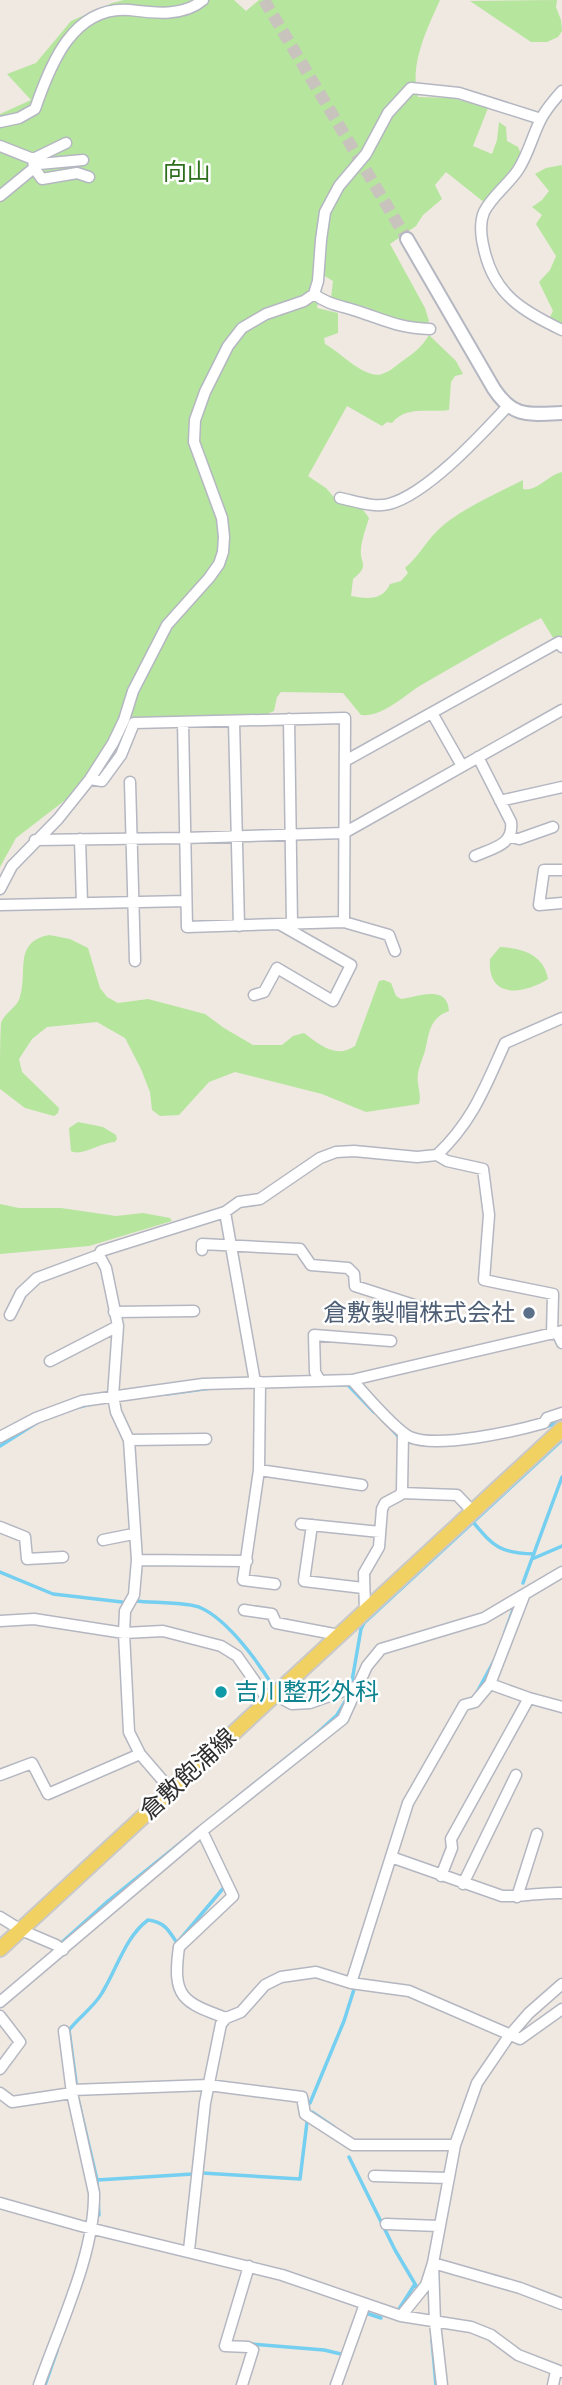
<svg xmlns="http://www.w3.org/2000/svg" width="562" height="2385" font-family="'Roboto Condensed','Noto Sans JP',sans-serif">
<rect width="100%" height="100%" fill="#efe9e1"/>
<path fill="#b6e59e" d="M124,0H234L246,11L259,0H440C427,29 409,65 418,97L452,98L488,108L473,146L492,154L497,140L499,122L506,127L507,141L518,147L521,154L515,167L485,203L446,172L435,185L442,199L423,215L416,226L390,244L425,308L429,321L427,323L408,322L383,315L369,308L331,298L333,281L323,275L317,308L338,313V333L324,338L325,344C340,352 366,380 382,374C389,372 396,366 401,362C413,354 422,347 429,335L456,361L463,374L455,376L451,382L449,410C429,413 406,405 392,423L387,422L382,426L347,406L308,476L326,488L339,503L361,507L369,518C366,528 362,538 361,548C359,564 371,564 353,579L351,596C368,599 382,601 390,584L401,581L408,573L405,568C420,555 424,544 437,531C458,510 496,494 523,480V489C537,492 548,475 562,472V638L555,641L541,618C501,638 462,662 423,684C404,695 384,717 361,715L343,693L281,692L277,697L274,711L260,717L120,721L111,742L77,791L16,838L0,867V114L31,100L7,74L36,63L71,21L112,3Z
M557,0L556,7L561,20L562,31L558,37L547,42H531L470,1Z
M562,165V325L549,319L553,311L539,282L550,270L556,256L536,224L542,215L532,207L542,200L549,191L535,174L546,168Z
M49,935L70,939L88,948L100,988L107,997L118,1003L148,999L205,1014L224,1028L253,1045H282L293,1036L304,1033C320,1045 336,1059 355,1046L379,981L384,980L391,983L396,996L401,999C419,997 447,984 449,1011C429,1018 429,1034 425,1051C422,1061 416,1072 418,1083C419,1092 421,1095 419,1104L366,1112L322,1094L235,1072L209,1082L179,1115L160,1116L152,1110L150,1092L141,1069L125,1038L97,1022L47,1027L32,1039L19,1059L22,1072L59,1108L58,1113L54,1116L25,1108L0,1089C0,1071 0,1039 1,1023C5,1012 17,1008 20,997C28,972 13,942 49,935Z
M500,947C521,948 544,954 548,979C523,995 487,999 490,959Z
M78,1122L103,1127L116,1135L117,1139L115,1142C101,1142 82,1157 71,1151L69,1128Z
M0,1204L19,1208H61L116,1216L143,1213L170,1218L172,1221L89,1246L0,1254Z"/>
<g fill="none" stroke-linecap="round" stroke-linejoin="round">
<path stroke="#75cff0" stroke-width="3.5" d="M337,1385H348L374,1412
M167,1394L211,1388
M75,1408L91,1404
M390,1427L398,1436
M544,1427L559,1423
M408,1442L423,1444
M0,1446L38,1422
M473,1522C494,1547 500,1553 534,1554
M532,1559L562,1546
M0,1572L53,1594L122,1602
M523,1583L562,1477
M136,1601C150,1603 190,1602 201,1608C228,1620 259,1663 274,1688
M505,1632L515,1604
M352,1681L361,1629L364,1623L562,1440
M476,1694L495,1659
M60,1944L108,1901L315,1735L337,1715L346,1700
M76,2082L69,2030C79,2017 94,2007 102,1993C117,1969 125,1937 148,1920C164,1922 168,1929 177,1943L226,1885
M78,2099L97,2180L193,2174
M310,2103L344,2021L367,1948
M312,2112L334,2127
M349,2157L395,2250L418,2289
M202,2173L300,2179L307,2122
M97,2180L99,2215
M399,2309L415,2284
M365,2315L366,2313L381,2318
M432,2340L436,2385
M251,2346L252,2344L324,2350L341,2354
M45,2385L57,2351"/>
<path stroke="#c8c4bd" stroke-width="12" stroke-dasharray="12 6" stroke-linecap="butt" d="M264,0L407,239"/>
<g stroke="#b4b7c1" stroke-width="13">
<path id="street" d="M562,91C554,100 545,110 540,121C532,137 528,155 518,170C508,185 492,196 484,212C479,224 481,237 484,249C494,295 523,311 562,330
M0,122L19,118L35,109C50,65 73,5 130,10C154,13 183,17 203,0
M66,143L33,159L34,168L39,164L83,160
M0,146L33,159
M0,196L34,168L42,179L77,173L89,177
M314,294C328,305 343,306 360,312C387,321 400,328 430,329
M340,498C355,501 374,508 389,504C427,494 480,436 507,407
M432,713L462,766
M289,719L292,924
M234,721L239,926
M345,761L559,642L562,647
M90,779L102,781L121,755L134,723L345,718L344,922L187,927L183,722
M130,782L135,961
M500,801L562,787
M511,837L519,839L553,827
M80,839L82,903
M35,840L184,838L344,833L562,710
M475,856C493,848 514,845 511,822L478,757
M562,870H544L539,905L562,903
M0,889L12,866L58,819L90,779L113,743L124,720L133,691L167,625L209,578L219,564L223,552L224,537L222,518L194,442L195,420L205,392L228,346L242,328L266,314L304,301L314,294L318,281L321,240L325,212L339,186L366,154L388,113L411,88L459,93L541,119
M0,905L186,901
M344,922L389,935L395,951
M254,995L264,992L277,968L333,1001L351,965L281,925
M437,1155C473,1121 485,1087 505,1043L562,1018
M225,1212L255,1382
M202,1250V1244L300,1249L311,1265L348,1268L354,1274L355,1286L442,1314
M114,1312L194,1311
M10,1315L21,1293L37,1278L99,1255
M557,1332L562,1343
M50,1361L118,1326
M352,1380C366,1395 394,1429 410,1437C437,1449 516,1431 544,1423L547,1418L562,1413
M320,1381L315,1372L314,1335L391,1341
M260,1382L259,1470L243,1580L275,1584
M0,1437L36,1418L82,1401L203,1384L352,1380L562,1331
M129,1440L206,1439
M259,1470L362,1485
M401,1493L457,1495L473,1512
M301,1524L380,1532
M312,1525L304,1581L363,1588
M0,1527L25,1537L27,1559L63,1557
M103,1540L133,1534
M137,1560L247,1561
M244,1610L272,1614L276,1623L339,1635
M365,1612L364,1573L379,1547L382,1509L385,1503L400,1495L402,1491L403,1433
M0,1621L34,1619L124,1633L163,1631L221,1646L237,1656L268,1700
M490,1684L529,1698L562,1707
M275,1695L292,1704L310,1703L355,1687
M0,1775L32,1763L48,1794L140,1754
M171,1790L140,1754L129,1732L124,1633L125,1611L134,1595L137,1560L129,1440L116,1412L113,1396L118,1326L106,1268L99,1255L101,1251L225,1212L239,1202L260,1199L320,1158L336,1152L354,1151L417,1157L437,1155L447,1161L483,1169L489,1215L484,1280L553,1294L552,1334
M202,1831L233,1896L179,1947C172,1997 182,2002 226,2018
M391,1857L502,1896C522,1897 542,1892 562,1893
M441,1876L452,1848L451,1839L529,1698
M463,1884L516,1775
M517,1897L537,1834
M0,1917L21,1930L56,1945L63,1950
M351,1983L408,1803L464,1705L475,1702L490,1684L524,1596
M0,2002L202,1831L343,1719L367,1666L381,1649L484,1618L562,1572
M0,2016L20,2042L0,2069
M72,2090L208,2085L302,2097L305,2114L353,2145H455
M0,2093L12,2102L72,2093
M374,2176L449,2178
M0,2203L81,2226L282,2275L401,2316L471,2327L491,2335L518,2355L562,2372
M386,2224L439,2226
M189,2250L205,2103L221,2024L226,2018L241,2012L265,1985L281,1977L316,1972L351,1983L409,1991L520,2039L562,2009
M401,2316L426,2285L433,2263L455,2145L477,2083L509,2036L529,2013L562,1984
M39,2385C59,2327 95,2254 94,2193L72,2093L64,2031
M242,2385L253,2350L248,2347L225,2346L249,2266
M336,2385L365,2304
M442,2385L435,2323L433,2263L520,2288L562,2304
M553,2385L556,2371"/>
</g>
<g stroke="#b4b7c1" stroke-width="16">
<path id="secondary" d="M407,239L494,389C514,419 530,414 562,413"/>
</g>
<g stroke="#c9c9c9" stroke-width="18">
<path id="primary" d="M0,1949L562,1429"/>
</g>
<use href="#street" stroke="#fff" stroke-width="10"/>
<use href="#secondary" stroke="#fff" stroke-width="12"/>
<use href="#primary" stroke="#f2d163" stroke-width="14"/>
</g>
<circle fill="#5c6f8a" stroke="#fff" stroke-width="2.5" cx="529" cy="1313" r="7"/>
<circle fill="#0f9aa8" stroke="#fff" stroke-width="2.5" cx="221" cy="1692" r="7"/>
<g text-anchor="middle" stroke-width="5" stroke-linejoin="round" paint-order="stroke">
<g font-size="24" fill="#2c6e1b" stroke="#fff">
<text x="187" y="180">向山</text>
</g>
<g font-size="24" fill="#4e5e75" stroke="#fff" text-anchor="end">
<text x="515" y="1321">倉敷製帽株式会社</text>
</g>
<g font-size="24" fill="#0d838f" stroke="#fff" text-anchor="start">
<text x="235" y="1700">吉川整形外科</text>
</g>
<g font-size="24" fill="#2e2e2e" stroke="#fff">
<text transform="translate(188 1774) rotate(-43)" y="8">倉敷飽浦線</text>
</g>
</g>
</svg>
